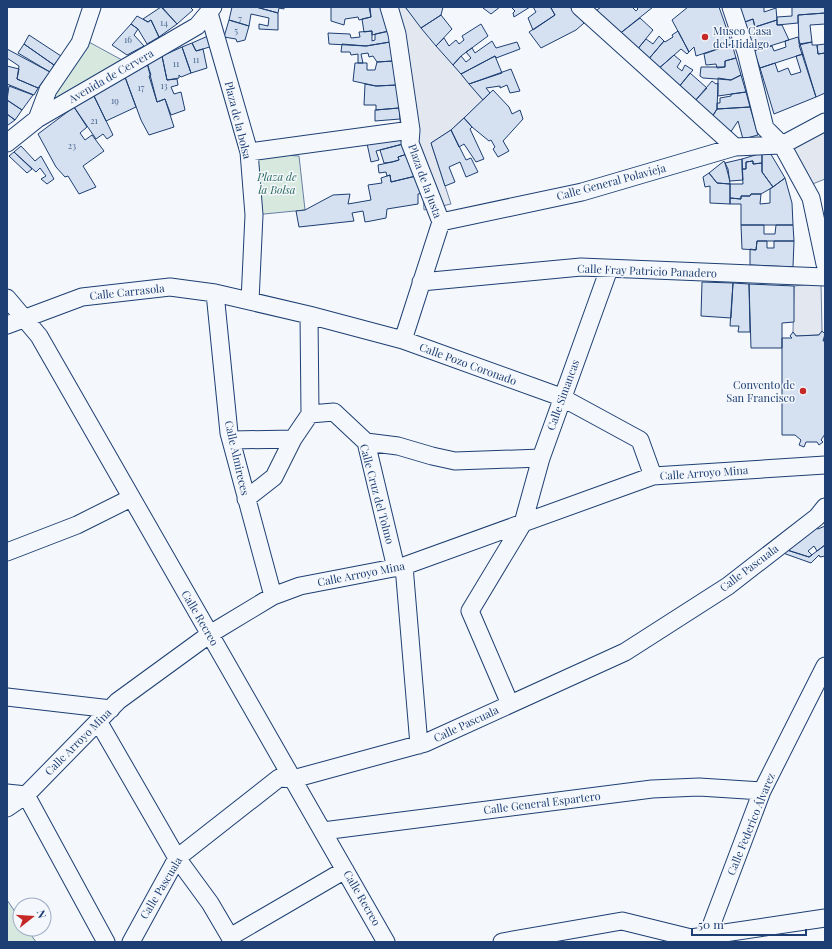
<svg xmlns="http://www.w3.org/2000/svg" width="832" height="949" font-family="'Playfair Display',serif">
<rect width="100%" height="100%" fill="#f4f7fb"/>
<path fill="#d7e8df" stroke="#687fa3" d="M87,41L122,60L51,105L48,99Z
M249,153L299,156L305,210L254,215Z
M7,900L20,919V929H27L36,942H7Z"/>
<path fill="#e3e8f0" stroke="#687fa3" d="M385,7H405L483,100L451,130L431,143L451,204L424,210L423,193L400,138V119L397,85Z
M825,122V179L805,187L782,145Z
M821,283L822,331L819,335L796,336L793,332L794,286Z"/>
<path fill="#d5e0f0" stroke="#1d3f73" d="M161,7L177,24L159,37L151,20L148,22L143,19Z
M162,7H190L193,10L177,24Z
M232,7H256L278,13V30L259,29V24L268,26L269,18L251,14L249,26L229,20Z
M256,7H284V9L279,8L278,13Z
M331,7H370L371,17L359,20L358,17L345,19L344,25L331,21Z
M369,7H385L389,31L372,35V31L364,32L362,19L371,17Z
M408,7H443L441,15L421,28L406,8Z
M485,7H500L491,14L483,8Z
M511,7H530L514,17L513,13L515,11Z
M533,7H552L551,8L555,15L533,30L528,18L536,12Z
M552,7H570L584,23L576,30L541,48L529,32L555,15L551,8Z
M601,7H632L636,11L638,9L636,7H653L618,35L597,10Z
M688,7H719L732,44L696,56L694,47L689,52L672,20Z
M740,7H764V12L776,8L777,20L755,27L753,19L745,22Z
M792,7H825V13L798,15V23L777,25V17L792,16Z
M825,13V28V24L810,25L812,42L799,44L798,15Z
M441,15L452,29L436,46L421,28Z
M137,16L148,22L151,20L159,37L147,44L138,29L131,24Z
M640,18L653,30L636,51L618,35Z
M753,19L755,27L777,20V25H782L789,40L754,51L745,22Z
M229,20L249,26L245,40L237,42L236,39L224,37Z
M131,24L138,29L134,35L144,46L127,55L112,45Z
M481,24L488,36L461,56L453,65L436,46L444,38L449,46L456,40L459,44L464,40L462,36Z
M372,31V41L375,40V34L389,31L390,42L366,46L329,44L328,33L350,34L351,38L360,37L359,32Z
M678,31L689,52L687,54L681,49L657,70L647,61L664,41L665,42L673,37L672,35Z
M29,35L61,56L54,65L24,44Z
M208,36L213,46L196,51L192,43Z
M659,36L664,41L647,61L636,51L646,39L653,44Z
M798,37L803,54L760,68L754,51L772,46L774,51L786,47L785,41Z
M492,41L496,48L517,42L520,49L496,58L495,56L461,74L453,65L461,56L466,62L471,58L466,52L472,48L475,53Z
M390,42L393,61L377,62L373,56L369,57L368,53L361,54L363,63H358V54L351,55L350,52H341L342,44L366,46Z
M812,42V45H817L818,54L825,53V93L816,97L799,45Z
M192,43L196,51L203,49L207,68L191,73L182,47Z
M24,44L54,65L50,72L18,53Z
M732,44L736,58L725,61V67L717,68L716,64L706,65L704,54Z
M825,44V53L818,54L817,45Z
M182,47L191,73L181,77L179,75V78L167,80L162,56Z
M7,49L50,72L38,88L17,79L19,66L7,58Z
M803,54L816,97L774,114L760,68L775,63L778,72L788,68L791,75L801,72L796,56Z
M674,55L681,61L677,67L682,71L685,65L693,70L678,88L657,70Z
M162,56L167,80L177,79L178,85L171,87L174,94L181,92L185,110L171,115L165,99L157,102L149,76L151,75L147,63Z
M495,56L502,73L469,84L461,74Z
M736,58L741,75L731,80L703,78L700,76L701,67H725V61Z
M393,61L397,85L376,86L353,81L355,63H367V70H375L377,62Z
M147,63L157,102L165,99L174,127L149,135L141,120L125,77Z
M7,66L19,69L17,79L38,88L34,95L7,84Z
M511,69L520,91L510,93L507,85L500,88V86L486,88L490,93L483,100L469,84Z
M690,73L707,88L694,102L678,88Z
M741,75L746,92L718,96V78L731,80Z
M125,77L136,107L106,121L93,94Z
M712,81L716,84L718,83L717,109L712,117L694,102Z
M365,84L376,86L397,85L399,108L376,110V105H364Z
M9,86L33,95L22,110L7,100Z
M493,90L509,107L512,114L520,110L523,119L503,141L509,151L498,157L493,149L495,147L491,140L489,141L472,127L464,118Z
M746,92L750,107L717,109V103H720V98L731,96V94Z
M93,94L113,135L107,139L103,134L96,139L74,107Z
M7,100L22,110L15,120L7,114Z
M74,107L87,127L80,133L85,140L92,135L104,151L83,166L96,187L79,194L68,176L65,177L56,167L38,134Z
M750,107L758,135L743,139L738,121L730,133L712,117L717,109Z
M399,108L400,119L375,121V110Z
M7,114L15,120L8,125L7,124Z
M464,118L472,127L470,129L484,159L476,162L464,144L459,147L451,130Z
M451,130L466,160L471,158L478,172L466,177L460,162L449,167L455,182L445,186L431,143Z
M398,134L403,144L376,151L379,160L371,162L366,139Z
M403,144L407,154L398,157L399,160L392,162L384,163L380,150Z
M21,146L35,161L41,156L54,179L47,184L41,179L46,176L40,168L36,172L14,152Z
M769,151L785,178L773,187L762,172V153Z
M14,152L32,169L27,173L9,156Z
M762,153V163L753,164V161L746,162V169H742V159Z
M407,154L416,176L391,182L390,175L387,176L386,172L379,173L378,165L392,162L399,160L398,157Z
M742,159L743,180L730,181L725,163Z
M724,161L728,169L730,184L717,183L709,173Z
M753,161V164L762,163V172L773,187L761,194H751L750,196H741V199L730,198V184H743L742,169H746V162Z
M709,173L717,183L730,184V204L710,203V186L705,187L703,177Z
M390,175L391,182L416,176L423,193L418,194V204L387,209L386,218L371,221L365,222L363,211L352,213L354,221L299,227L296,211L305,210L333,195L350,194L348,204L371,200L368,185L382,183L381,178Z
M785,178L792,203L793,225H741V204H730V198L741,199V196H750L751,194H761L760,204L770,203V189Z
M741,225H764V234H775L776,225H793L794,241H757L756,250L742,249Z
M757,241H767V248H774V241H794L793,267L750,265V249L756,250Z
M702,282L733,283L731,318L701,316Z
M733,283L749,284L750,332H738L739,326H730Z
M749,284L794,286V322L782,323V348H751Z
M822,331L825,334L823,341H825V434L821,440L823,442L819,445L817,442H806L804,447L799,445L801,440L795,435H782V338H792L790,336L793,332L796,336L819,335Z
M825,526V545L817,551L814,546L808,551L812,555L809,557L787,550L816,528L818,529Z
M825,545V556L820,557L819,555L811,563L783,553L787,550L809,557Z"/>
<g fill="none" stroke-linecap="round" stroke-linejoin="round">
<g stroke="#1d3f73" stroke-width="19">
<path id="minor" d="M389,7L397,34L411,130L410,143L441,222L403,340
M580,7L735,147
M731,7L746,52L765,128L782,145L811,198L825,264
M209,13L249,152L254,215L250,301
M37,119L48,90L80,43L92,7
M7,143L37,119L197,26L213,7
M249,152L411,130
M441,222L582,192L735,147L782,145L825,122
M421,282L581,267L825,277
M215,293L229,433L273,596
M7,298L39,336L386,942
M309,315L310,414L334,412L366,442L396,568
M7,325L82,297L170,287L215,293L309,315L403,340L561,397L640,440L653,476
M231,440L293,439
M366,442L398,446L432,456L455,461L541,458
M246,499L274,477L293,439L310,414
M7,552L77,525L131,498
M404,566L419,745
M7,697L111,709
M510,704L470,611L523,523L541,458L609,269
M98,721L177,858L210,903L230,937L345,870
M7,793L26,795L106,942
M7,808L26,795L118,701L210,634L273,596L300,586L404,566L653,476L825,465
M323,831L652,789L699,787L762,791
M131,942L177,858L279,778L293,779L425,743L625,652L728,586L817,517L825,507
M502,942L622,921L691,938L825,918
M705,942L762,791L825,666"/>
</g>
<use href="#minor" stroke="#f4f7fb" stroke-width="17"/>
</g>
<g fill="#c62828" stroke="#f4f7fb" stroke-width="1.5">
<circle cx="705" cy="37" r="4"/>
<circle cx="803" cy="391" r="4"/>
</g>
<g text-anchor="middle" stroke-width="3" stroke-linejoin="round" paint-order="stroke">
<g font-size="9" fill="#4b6792">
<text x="240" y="22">7</text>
<text x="164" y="26">14</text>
<text x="236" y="34">5</text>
<text x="128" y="43">16</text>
<text x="196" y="63">11</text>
<text x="176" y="67">11</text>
<text x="164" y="89">13</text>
<text x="141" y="91">17</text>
<text x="115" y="104">19</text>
<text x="94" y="124">21</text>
<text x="72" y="149">23</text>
</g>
<g font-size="11" fill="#1d3f73" stroke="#f4f7fb" text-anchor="start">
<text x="713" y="35">Museo Casa<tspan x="713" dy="13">del Hidalgo</tspan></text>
<text x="795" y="389" text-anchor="end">Convento de<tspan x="795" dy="13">San Francisco</tspan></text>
</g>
<g font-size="11" fill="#1d3f73" stroke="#f4f7fb">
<text transform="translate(111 76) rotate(-30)" y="4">Avenida de Cervera</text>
<text transform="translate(238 120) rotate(76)" y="4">Plaza de la bolsa</text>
<text transform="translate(425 181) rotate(70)" y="4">Plaza de la Justa</text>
<text transform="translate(611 182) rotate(-15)" y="4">Calle General Polavieja</text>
<text transform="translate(647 271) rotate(2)" y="4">Calle Fray Patricio Panadero</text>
<text transform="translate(127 292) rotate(-6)" y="4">Calle Carrasola</text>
<text transform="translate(468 364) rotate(20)" y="4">Calle Pozo Coronado</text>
<text transform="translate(563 395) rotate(-70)" y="4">Calle Simancas</text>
<text transform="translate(237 458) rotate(77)" y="4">Calle Almireces</text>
<text transform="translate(704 473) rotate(-4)" y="4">Calle Arroyo Mina</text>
<text transform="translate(377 494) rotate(75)" y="4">Calle Cruz del Tolmo</text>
<text transform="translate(749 568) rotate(-37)" y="4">Calle Pascuala</text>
<text transform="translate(361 574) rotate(-11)" y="4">Calle Arroyo Mina</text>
<text transform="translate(200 618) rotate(60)" y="4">Calle Recreo</text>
<text transform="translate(466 724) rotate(-25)" y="4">Calle Pascuala</text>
<text transform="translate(78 742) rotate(-45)" y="4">Calle Arroyo Mina</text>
<text transform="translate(542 803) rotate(-7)" y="4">Calle General Espartero</text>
<text transform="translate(751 824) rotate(-68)" y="4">Calle Federico Álvarez</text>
<text transform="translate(161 888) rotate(-59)" y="4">Calle Pascuala</text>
<text transform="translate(362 898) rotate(60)" y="4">Calle Recreo</text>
</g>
<g font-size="11" font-style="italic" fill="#2c6c60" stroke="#f4f7fb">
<text x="277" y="181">Plaza de<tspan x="277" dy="13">la Bolsa</tspan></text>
</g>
</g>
<rect width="832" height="949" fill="none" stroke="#1d3f73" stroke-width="16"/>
<g transform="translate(32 917) rotate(73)"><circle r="19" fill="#f4f7fb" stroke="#9eadc5"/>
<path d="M0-3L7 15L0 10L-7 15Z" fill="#c62828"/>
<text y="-6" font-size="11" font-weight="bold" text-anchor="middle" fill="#1d3f73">N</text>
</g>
<path d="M692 929v6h114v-6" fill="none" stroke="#1d3f73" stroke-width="2"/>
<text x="698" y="929" font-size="12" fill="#1d3f73" stroke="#f4f7fb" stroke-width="3" paint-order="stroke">50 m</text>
</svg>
